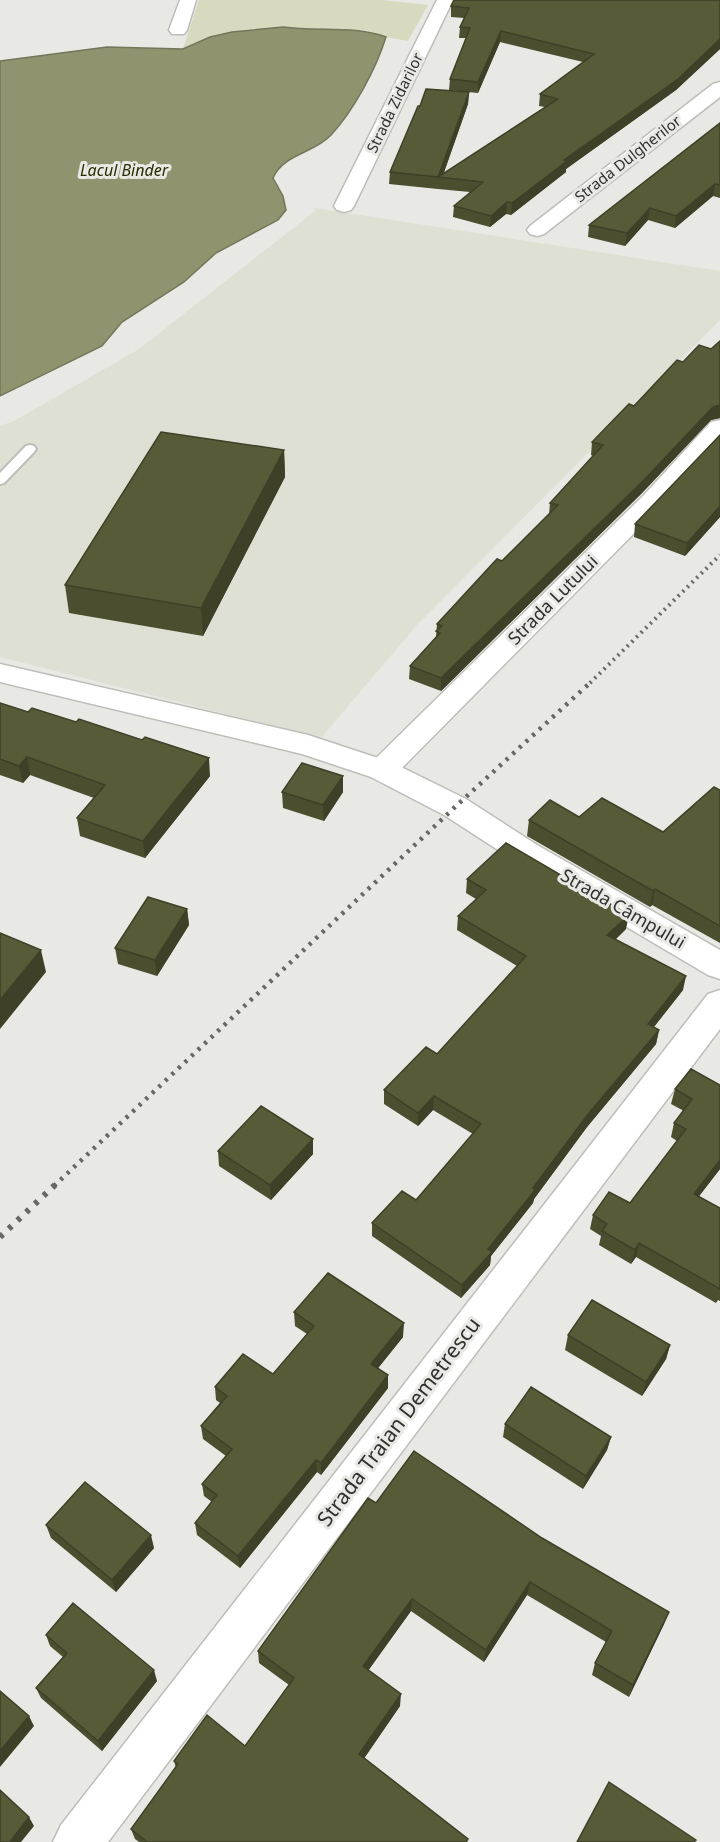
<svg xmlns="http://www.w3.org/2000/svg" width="720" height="1842" font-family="'Noto Sans',sans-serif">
<rect width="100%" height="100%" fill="#e8e9e4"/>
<path fill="#dee0d3" d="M315,208L720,271V320L417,625L321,738L0,657V426L14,421L139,349L315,211Z"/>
<path fill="#d7dabe" d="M199,0H382L428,5L408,41L386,37L366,30L310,31L283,27L232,32L183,49Z"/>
<path fill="#90946e" stroke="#73765b" stroke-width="1.5" d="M283,27C318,32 354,25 386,37C376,69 354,110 331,135C315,153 283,154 273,178L283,196L286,210L278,220L216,253L184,282L122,322L102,346L0,396V61L107,47L183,49L210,37L232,32Z"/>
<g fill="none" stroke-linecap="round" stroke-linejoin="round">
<g stroke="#bdbeb9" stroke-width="4">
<path id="service" d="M30,445L34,446L36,449L34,452L4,483L0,484V473L26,446Z"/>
</g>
<g stroke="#bdbeb9" stroke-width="3">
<path id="minor" d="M180,0H196L187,30L184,34H172L169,30Z
M437,0H453L354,206L351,210L344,212L337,210L334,206Z
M720,82V97L544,234L537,236L530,234L527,230L530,226L713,84Z
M720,420V442L662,505L393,777L382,780L371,777L367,770L371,763L644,495L711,422Z
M720,990V1029L108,1842H53L61,1825L708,994Z"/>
</g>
<g stroke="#bdbeb9" stroke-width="3">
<path id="tertiary" d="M0,664L308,735L393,763L466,799L537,845L720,950V979L708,975L515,861L444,815L371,777L302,754L0,682Z"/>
</g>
<use href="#service" fill="#fff" fill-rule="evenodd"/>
<use href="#minor" fill="#fff" fill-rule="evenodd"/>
<use href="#tertiary" fill="#fff" fill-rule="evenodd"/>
<path stroke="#676764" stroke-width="4" stroke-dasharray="2 4.5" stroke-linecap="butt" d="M590,683L720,555"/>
<path stroke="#676764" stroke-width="4.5" stroke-dasharray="3 6" stroke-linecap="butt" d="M54,1186L455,807L592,681"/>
<path stroke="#676764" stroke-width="6" stroke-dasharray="4 8" stroke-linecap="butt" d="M0,1237L55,1185"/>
</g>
<path fill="#4c4e30" d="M720,0V49L676,90L566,169V172L511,215L506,214L490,227L453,217L454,206L470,192L438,189V188V189L389,184L390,172L420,106L469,92L468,104L443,175L545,107L539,106L540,94L583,62L500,42L478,93L449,90L450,79L466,38H459L460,27L464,18L451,17V6Z
M720,123V198L713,196L675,228L648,220L625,246L588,237L589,225Z
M720,341V418L711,420L642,493L441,691L409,679L410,666L436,637L437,624L549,514L550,503L593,456L591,455L592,442L683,362L711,349Z
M720,435V517L685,556L634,537L635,524Z
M284,450L285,477L203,636L69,613L65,585Z
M0,703L210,776L145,858L80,836L77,818L94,798L30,775L23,783L0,775Z
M720,790V943L652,905L650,907L527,836L529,820L579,817L663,832Z
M282,792H343L324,821L283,808Z
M467,879L626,929L615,940L683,990L654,1027L659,1030L656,1044L587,1127L534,1199L533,1203L491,1256L490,1265L461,1298L372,1236V1223L416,1200L473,1134L433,1110L418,1126L384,1104V1090L437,1054L517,966L457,930L458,916L476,899L466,893Z
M187,909L189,925L157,976L118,964L115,948Z
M720,1085V1169L699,1196L720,1208V1301L718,1300L716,1303L636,1257L631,1264L599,1245L601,1236L590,1229L593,1215L630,1203L677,1141L671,1137L674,1123L684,1111L671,1104L675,1089Z
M313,1139V1154L271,1200L219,1166L218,1151Z
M294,1312L403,1337L378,1368L388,1388L321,1475L317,1472L240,1568L197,1535L195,1523L212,1502L204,1496L202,1484L226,1456L203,1439L201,1426L220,1403L216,1400L215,1387L273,1374L307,1334L295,1326Z
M568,1335L670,1345L666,1359L642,1396L565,1350Z
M505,1424L611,1437L607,1450L583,1489L503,1437Z
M376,1503L664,1624L629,1697L592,1675L595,1663L606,1642L527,1595L484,1662L411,1611L368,1670L400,1706L364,1758L468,1839L467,1842H139L135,1839L131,1829L176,1768L174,1761L245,1746L289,1685L259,1663L258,1651Z
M46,1525L154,1548L116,1592L51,1538Z
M46,1635L157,1681L102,1751L41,1698L36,1688L63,1657L50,1646Z"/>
<path fill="#3e4027" d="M501,31L500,42L478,93V82Z
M720,39V49L676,90L566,169V172L511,215L512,203L564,160Z
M469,92L468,104L442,178L438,177V189V177Z
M715,184L713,196L675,228L676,216Z
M507,202L506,214L490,227L491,216Z
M650,208L648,220L625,246L627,233Z
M720,405V418L711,420L642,493L441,691V678L713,407Z
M284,450L285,477L203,636L201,608Z
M720,506V517L685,556L687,543Z
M27,757L30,775L23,783L19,766Z
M209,758L210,776L145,858L143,841Z
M343,776V792L324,821L323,805Z
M655,889L652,905L650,907L653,891Z
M187,909L189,925L157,976L155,960Z
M629,915L626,929L604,950L607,935Z
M41,950L46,972L0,1029V1000Z
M686,976L683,990L645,1038L648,1024Z
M659,1030L656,1044L587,1127L534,1199L533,1203L491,1256L490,1265L461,1298L462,1285L488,1249L589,1113Z
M434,1096L433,1110L418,1126V1113Z
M313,1139V1154L271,1200L270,1185Z
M720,1160V1169L690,1208L694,1194Z
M639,1243L636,1257L631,1264L635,1250Z
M404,1323L403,1337L371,1377V1364Z
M670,1345L666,1359L642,1396L646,1382Z
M388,1375V1388L321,1475V1463Z
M611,1437L607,1450L583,1489L586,1476Z
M316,1460L317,1472L240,1568L238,1556Z
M151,1535L154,1548L116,1592L112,1580Z
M530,1582L527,1595L484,1662L486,1650Z
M412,1599L411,1611L363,1678V1666Z
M669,1612L664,1624L629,1697L633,1685Z
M154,1670L157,1681L102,1751L98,1741Z
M401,1694L400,1706L359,1766V1754Z
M29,1716L34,1726L0,1767V1751Z
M29,1817L34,1826L21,1842H10Z"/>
<path fill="#585b38" stroke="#3e4027" stroke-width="1.5" d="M454,0H720V39L678,79L564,160L567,161L512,203L507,202L491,216L454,206L483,182L438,177L558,99L540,94L594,54L501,31L478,82L450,79L470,28L460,27L469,8L451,6Z
M426,89L469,92L438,177L390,172L418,106H420Z
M720,123V185L715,184L676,216L650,208L627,233L589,225Z
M720,341V405L713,407L644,480L441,678L410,666L440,633L436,631L442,626L437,624L497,559L502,561L558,505L550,503L603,445L592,442L629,404L634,406L677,360L683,362L699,345L711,349Z
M161,432L284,450L201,608L65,585Z
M720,435V506L687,543L635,524Z
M0,703L28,712L32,708L76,722L79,719L142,740L145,737L209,758L143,841L77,818L105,785L27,757L19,766L0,759Z
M302,763L343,776L323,805L282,792Z
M714,787L720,790V926L655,889L653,891L529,820L550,800L579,817L602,798L663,832Z
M506,843L629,915L607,935L686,976L648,1024L659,1030L589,1113L533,1188L535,1190L488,1249L492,1252L462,1285L372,1223L402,1191L416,1200L481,1124L434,1096L418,1113L384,1090L426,1047L437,1054L526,956L458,916L486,890L467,879Z
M148,897L187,909L155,960L115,948Z
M0,933L41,950L0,1000Z
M691,1069L720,1085V1160L694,1194L720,1208V1289L639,1243L635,1250L602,1231L607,1224L593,1215L609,1192L630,1203L686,1129L674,1123L692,1099L675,1089Z
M261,1106L313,1139L270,1185L218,1151Z
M328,1273L404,1323L371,1364L388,1375L321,1463L316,1460L238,1556L195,1523L217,1495L202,1484L232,1449L201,1426L227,1396L215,1387L243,1354L273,1374L314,1326L294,1312Z
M592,1300L670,1345L646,1382L568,1335Z
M531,1387L611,1437L586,1476L505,1424Z
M414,1451L542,1538L669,1612L633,1685L595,1663L612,1631L530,1582L486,1650L412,1599L363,1666L401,1694L359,1754L468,1839L466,1842H147L131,1829L178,1764L174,1761L207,1715L245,1746L294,1678L258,1651L368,1498L376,1503Z
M85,1482L151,1535L112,1580L46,1525Z
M73,1603L154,1670L98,1741L36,1688L67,1653L46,1635Z
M0,1691L29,1716L0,1751Z
M609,1782L696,1840L694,1842H577Z
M0,1790L29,1817L10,1842H0Z"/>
<g text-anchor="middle" stroke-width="6" stroke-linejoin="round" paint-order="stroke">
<g font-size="15" fill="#30302e" stroke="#e8e9e4">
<text transform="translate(395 103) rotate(-64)" y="5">Strada Zidarilor</text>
<text transform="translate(628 159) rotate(-38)" y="5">Strada Dulgherilor</text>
</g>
<g font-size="16" font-style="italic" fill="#2b2e00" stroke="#e8e9e4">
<text x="124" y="176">Lacul Binder</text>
</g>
<g font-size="18" fill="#30302e" stroke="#e8e9e4">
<text transform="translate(553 600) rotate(-45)" y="6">Strada Lutului</text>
<text transform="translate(623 909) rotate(30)" y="6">Strada Câmpului</text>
</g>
<g font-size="21" fill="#30302e" stroke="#e8e9e4">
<text transform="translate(399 1422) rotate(-53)" y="7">Strada Traian Demetrescu</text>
</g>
</g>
</svg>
